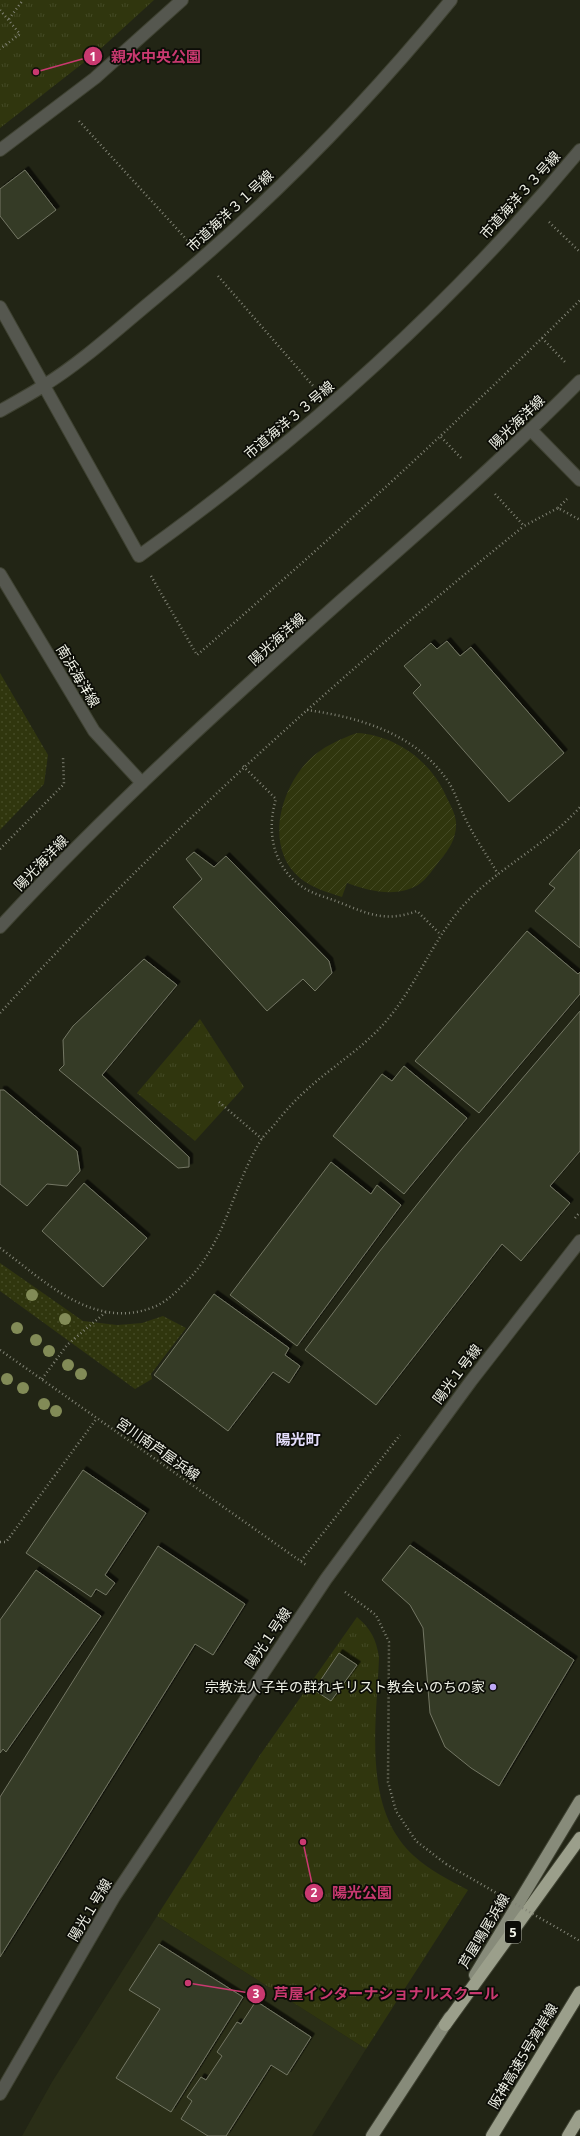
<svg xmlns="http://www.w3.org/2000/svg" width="580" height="2136" font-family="'Open Sans','Noto Sans JP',sans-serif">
<defs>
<pattern id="grass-dots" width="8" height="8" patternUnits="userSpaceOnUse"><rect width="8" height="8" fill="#30360e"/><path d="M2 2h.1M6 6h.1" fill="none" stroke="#444a25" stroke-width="1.8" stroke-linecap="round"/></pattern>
<pattern id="park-tufts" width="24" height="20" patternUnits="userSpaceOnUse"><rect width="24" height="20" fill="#30360e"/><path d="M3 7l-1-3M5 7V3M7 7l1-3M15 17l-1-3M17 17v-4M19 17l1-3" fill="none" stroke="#444a25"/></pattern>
<pattern id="garden-furrows" width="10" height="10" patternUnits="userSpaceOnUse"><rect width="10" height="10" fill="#30360e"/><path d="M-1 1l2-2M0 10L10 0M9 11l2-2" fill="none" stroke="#444a25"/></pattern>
<filter id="shadow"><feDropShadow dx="3.5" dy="-3.5" stdDeviation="0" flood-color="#0009"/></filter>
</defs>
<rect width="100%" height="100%" fill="#222515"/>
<path fill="#2a2e17" d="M157,1916L366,2049L312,2136H22L52,2082Z"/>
<path fill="url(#grass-dots)" d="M0,673L48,755L44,784L0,830Z
M0,1263L83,1321L117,1325L142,1323L163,1316L186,1328L151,1374L152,1379L135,1389L0,1291Z"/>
<path fill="url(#park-tufts)" d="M0,0H154L96,53L0,128Z
M200,1019L244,1087L195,1141L137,1093Z
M357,1617C371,1629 376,1639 379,1657C377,1721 361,1808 414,1856C429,1870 449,1880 468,1890L366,2049L157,1916L260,1755Z"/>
<path fill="url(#garden-furrows)" d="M357,733C395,735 431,761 446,796C450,805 455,812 456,822C457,836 450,849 440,860C434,868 427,879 418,885C396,898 369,891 347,883L342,897C327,892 312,888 300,878C264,848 280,789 309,760C322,747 340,739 357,733Z"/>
<path fill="#363a28" stroke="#737763" filter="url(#shadow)" d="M25,170L56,210L18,239L0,216V189Z
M447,641L460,656L471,647L564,753L509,802L413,693L421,685L404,666L431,643L437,649Z
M580,849V948L535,911L555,888L549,884Z
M194,852L214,867L226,856L329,961L332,973L315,991L303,979L267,1011L173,907L202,879L186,859Z
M527,931L578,974L580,972V994L479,1113L415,1061Z
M144,959L177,985L102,1075L189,1157V1167L178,1168L59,1070L64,1065L63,1040L73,1026Z
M580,1011V1151L550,1186L570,1203L521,1261L502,1244L376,1405L305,1350L379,1252L456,1156Z
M404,1066L467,1118L404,1194L333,1136L382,1074L392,1081Z
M0,1090H4L77,1151L80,1171L67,1186L47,1184L27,1206L0,1184Z
M331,1162L371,1194L377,1185L401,1205L297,1346L230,1295Z
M84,1183L147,1238L103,1287L42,1231Z
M214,1294L289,1348L285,1355L300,1366L289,1383L273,1372L228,1431L154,1375Z
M83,1470L146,1513L105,1575L115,1583L106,1595L96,1589L91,1597L26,1553Z
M410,1545L574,1660L499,1786L471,1768L445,1747L430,1713L423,1628L410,1605L382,1580Z
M158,1546L245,1604L213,1655L195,1644L0,1957V1797Z
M36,1570L101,1616L6,1752L3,1749L0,1753V1620Z
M339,1653L357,1665L331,1701L314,1690Z
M159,1944L243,1997L171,2112L116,2078L160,2009L129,1990Z
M256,2001L311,2037L287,2075L271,2065L226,2136H208L181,2119L192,2101L187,2097L201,2077L206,2080L222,2056L217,2052L237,2022L241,2024Z"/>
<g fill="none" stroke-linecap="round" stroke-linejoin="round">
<g stroke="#3f4232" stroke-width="14">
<path id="minor" d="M0,150L95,78L182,0
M0,307L139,556C301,440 453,304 580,150
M0,411C14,403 29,395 43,386C81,363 120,327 154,299C262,210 362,109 451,0
M531,430L580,480
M0,574L94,731L142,783
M0,927C108,810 226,703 344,598C425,527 505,457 580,381
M0,2094L114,1897L326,1579L471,1381L580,1241"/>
</g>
<g stroke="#3f4232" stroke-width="14">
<path id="major" d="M475,1975L580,1801
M372,2136L450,2017"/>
</g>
<g stroke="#3f4232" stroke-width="14">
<path id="highway" d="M445,2025L580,1838
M492,2136L580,1992
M568,2136L580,2116"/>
</g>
<path stroke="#818375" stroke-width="2.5" stroke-dasharray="1 3" stroke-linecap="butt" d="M0,10L20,34L0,49
M9,19L23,0
M79,121L187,240
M549,222L580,252
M218,276L314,387
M542,338L565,362
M441,437L463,460
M495,494L524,526L558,508L580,520
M558,508L567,499
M151,576L197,655C329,541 457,424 580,300
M307,710C358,717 413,733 445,777C455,790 458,804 465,818C474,837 487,855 498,874
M243,766L276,799C266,832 273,868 304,888C315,895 329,898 341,903C370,915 387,922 417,911L441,935
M0,849L64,784L63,757
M0,1013C162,836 338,676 524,526
M219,1102L262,1139
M575,1218L580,1212
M0,1248C45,1281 93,1331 154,1307C166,1302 175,1293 184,1284C227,1242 231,1189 261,1140C265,1134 271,1129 275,1124C289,1106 305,1090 323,1076C340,1062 359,1049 375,1033C412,997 428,947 461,908C496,868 545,847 580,807
M0,1350L306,1565
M42,1379L67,1345L106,1312
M0,1542H6L97,1418
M301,1561L400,1435
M345,1592L376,1615L389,1642L388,1782L396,1811L416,1841L446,1864"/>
<use href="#minor" stroke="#55574f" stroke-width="12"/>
<use href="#major" stroke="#878b7a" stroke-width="12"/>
<use href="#highway" stroke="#9b9f8b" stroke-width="12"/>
<path stroke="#818375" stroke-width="2.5" stroke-dasharray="1 3" stroke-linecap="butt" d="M446,1864L580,1941"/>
</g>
<g fill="#828b57">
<circle cx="32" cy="1295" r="6"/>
<circle cx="65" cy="1319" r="6"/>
<circle cx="17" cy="1328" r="6"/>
<circle cx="36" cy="1340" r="6"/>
<circle cx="49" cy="1351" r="6"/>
<circle cx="68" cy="1365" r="6"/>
<circle cx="81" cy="1374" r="6"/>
<circle cx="7" cy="1379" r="6"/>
<circle cx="23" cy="1388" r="6"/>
<circle cx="44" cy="1404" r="6"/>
<circle cx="56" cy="1411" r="6"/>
</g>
<circle fill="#bea9f5" stroke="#0c0d07" stroke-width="1.5" cx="493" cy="1687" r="4"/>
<g text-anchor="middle" stroke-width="3.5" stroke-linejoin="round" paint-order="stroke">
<rect fill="#0c0d07" stroke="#abada3" stroke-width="1" x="505" y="1921" width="16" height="22" rx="3"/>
<g font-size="13" font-weight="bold" fill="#eff1e6">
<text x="513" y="1937">5</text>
</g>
<g font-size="14" fill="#eff1e6" stroke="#0c0d07">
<text transform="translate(520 195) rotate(-48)" y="5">市道海洋３３号線</text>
<text transform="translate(230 211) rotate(-43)" y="5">市道海洋３１号線</text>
<text transform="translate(289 420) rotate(-40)" y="5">市道海洋３３号線</text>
<text transform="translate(517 422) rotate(-44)" y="5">陽光海洋線</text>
<text transform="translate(277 639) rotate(-42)" y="5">陽光海洋線</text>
<text transform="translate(78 676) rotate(59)" y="5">南浜海洋線</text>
<text transform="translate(41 863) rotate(-46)" y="5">陽光海洋線</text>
<text transform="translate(457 1374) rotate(-53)" y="5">陽光１号線</text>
<text transform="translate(158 1449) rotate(35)" y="5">宮川南芦屋浜線</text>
<text transform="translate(268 1638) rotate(-56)" y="5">陽光１号線</text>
<text transform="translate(90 1910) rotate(-59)" y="5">陽光１号線</text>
<text transform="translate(484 1931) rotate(-59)" y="5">芦屋鳴尾浜線</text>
<text transform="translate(523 2056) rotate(-59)" y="5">阪神高速5号湾岸線</text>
</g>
<g font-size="14" fill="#eff1e6" stroke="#0c0d07" text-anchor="end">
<text x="485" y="1692">宗教法人子羊の群れキリスト教会いのちの家</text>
</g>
<g font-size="15" font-weight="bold" fill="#e4ddfb" stroke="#0c0d07">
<text x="298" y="1445">陽光町</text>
</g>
</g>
<path fill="none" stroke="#c93970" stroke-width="1.5" d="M36 72L93 56M303 1842L314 1893M188 1983L256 1994"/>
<g fill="#c93970" stroke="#0c0d07" stroke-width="1.5">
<circle cx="36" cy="72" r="4"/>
<circle cx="303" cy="1842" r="4"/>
<circle cx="188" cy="1983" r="4"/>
<circle cx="93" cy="56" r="10"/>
<circle cx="314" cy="1893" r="10"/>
<circle cx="256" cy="1994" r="10"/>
</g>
<g font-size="12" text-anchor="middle" font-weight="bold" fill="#fff">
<text x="93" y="61">1</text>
<text x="314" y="1897">2</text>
<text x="256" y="1998">3</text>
</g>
<g font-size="15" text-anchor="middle" font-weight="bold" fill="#c93970" stroke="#0c0d07" stroke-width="3.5" stroke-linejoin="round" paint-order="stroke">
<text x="156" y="62">親水中央公園</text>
<text x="362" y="1898">陽光公園</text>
<text x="386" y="1999">芦屋インターナショナルスクール</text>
</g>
</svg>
